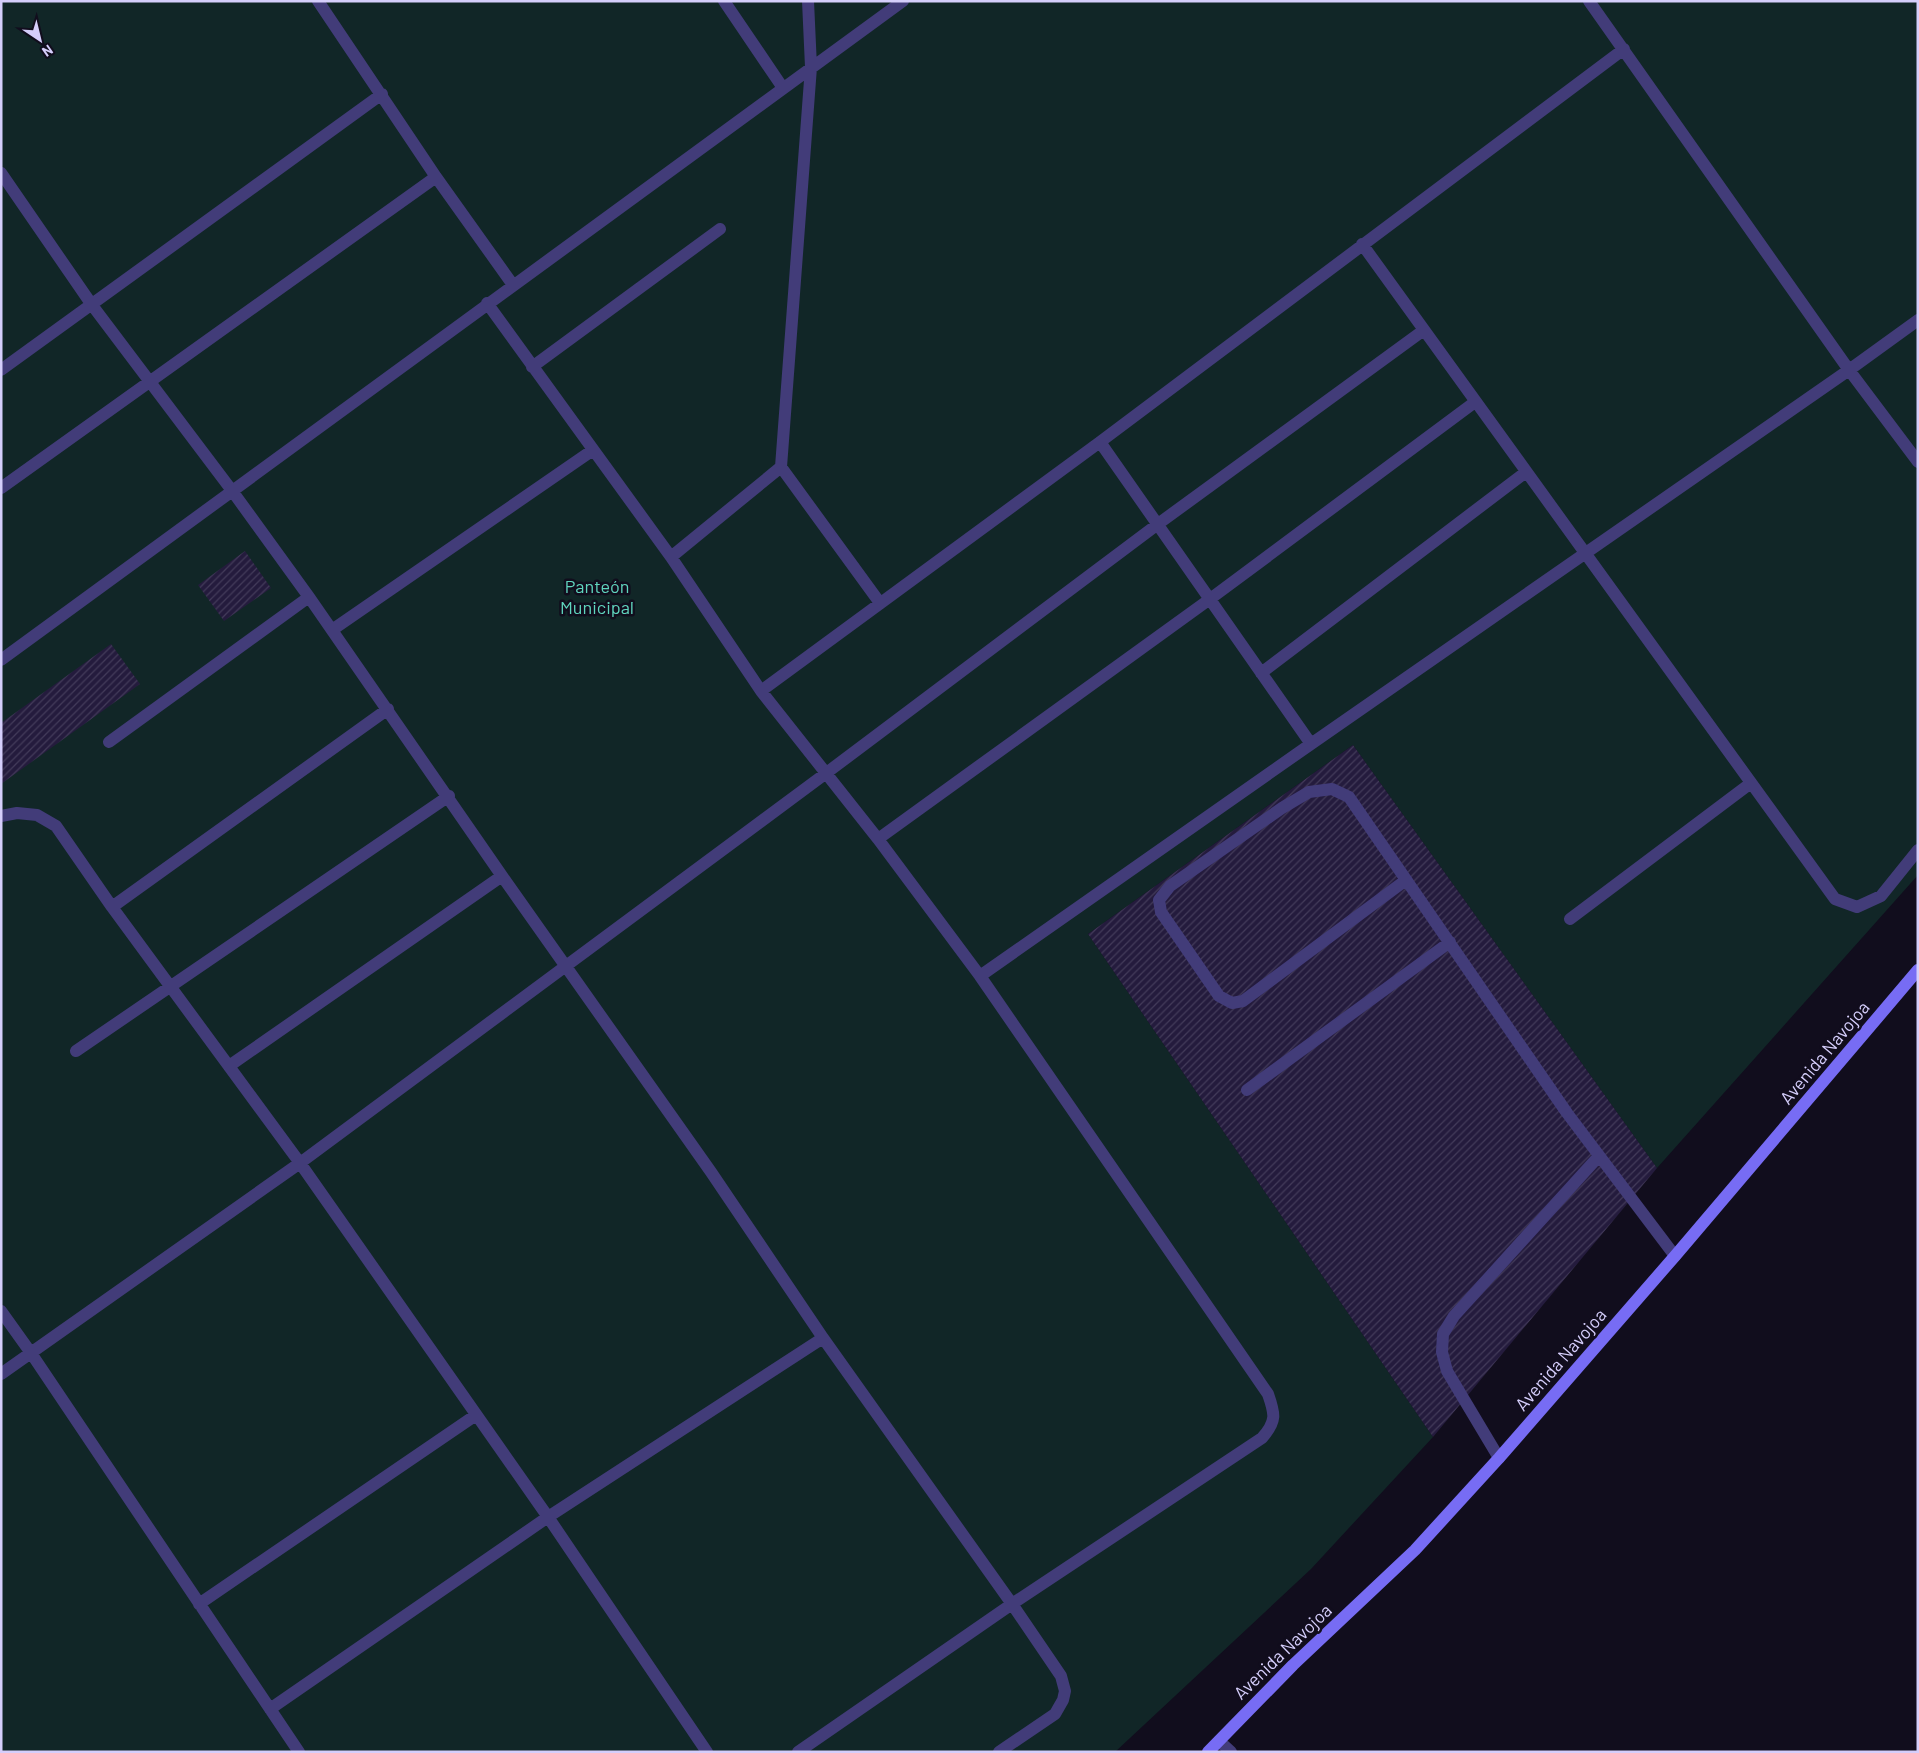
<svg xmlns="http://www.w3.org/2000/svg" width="1919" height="1753" font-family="Barlow,sans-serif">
<defs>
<pattern id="building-hatch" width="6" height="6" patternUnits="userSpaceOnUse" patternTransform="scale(1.25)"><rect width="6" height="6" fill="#241b3d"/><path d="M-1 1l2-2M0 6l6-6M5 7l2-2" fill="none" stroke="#433b5a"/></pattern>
</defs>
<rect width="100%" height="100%" fill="#110d1d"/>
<path fill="#112627" d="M1,1H1918V875L1657,1168L1353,745L1088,934L1433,1437L1311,1569L1115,1752H1Z"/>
<path fill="url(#building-hatch)" d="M245,551L271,588L224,621L198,585Z
M111,644L140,684L1,784V723Z
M1353,745L1657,1168L1433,1437L1088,934Z"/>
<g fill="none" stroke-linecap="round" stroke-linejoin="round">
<path stroke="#423c79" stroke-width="12" d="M318,1L436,177L513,285
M724,1L783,88
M1589,1L1849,370L1918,462
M1,173L92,305L233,492L309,597L502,876L711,1172L823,1338L1012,1604L1061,1676L1065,1691L1063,1700L1055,1714L999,1752
M1362,244L1835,899L1857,907L1881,896L1918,850
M487,303L671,557L761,691L878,839L980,976L1268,1394C1275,1414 1277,1421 1262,1438L1012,1604L798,1752
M532,367L720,229
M1,370L382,94
M1100,442L1311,744
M781,467L880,603
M1,488L436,177
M671,557L781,467L811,67L808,1
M332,630L593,450
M1,660C303,442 601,219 903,1
M1261,673L1526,472
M761,691L1100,442L1624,49
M109,742L309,597
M1,816L17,813L37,815L56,826L112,907L300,1163L548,1517L707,1752
M878,839L1210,599L1475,402
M1406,880L1243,1001L1232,1003L1219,996L1161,912L1159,900L1170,886L1282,808L1309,792L1332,789L1349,797L1567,1113L1675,1256
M112,907L388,709
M1570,919L1751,783
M980,976L1311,744L1849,370L1918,320
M76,1051L449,796
M229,1066L502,876
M1247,1090L1450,942
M1,1311L31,1353L299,1752
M1,1374L300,1163L825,774L1158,524L1424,330
M1499,1458L1447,1371L1442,1352L1443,1334L1454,1316L1599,1156
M199,1604L476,1415
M270,1709L548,1517L823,1338"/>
<path stroke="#423c79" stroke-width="12" d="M1219,1741L1231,1752"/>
<path stroke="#776cf4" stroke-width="12" d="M1208,1752L1293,1665L1415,1550L1499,1458L1675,1256L1918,970"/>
</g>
<g text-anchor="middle" stroke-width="5" stroke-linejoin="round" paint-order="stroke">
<g font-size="18" fill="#60d5be" stroke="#110d1d">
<text x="597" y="593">Panteón<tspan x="597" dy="21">Municipal</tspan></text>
</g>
<g font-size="18" fill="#d5cefb" stroke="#110d1d">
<text transform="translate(1825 1053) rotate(-50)" y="6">Avenida Navojoa</text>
<text transform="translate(1561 1360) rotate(-49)" y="6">Avenida Navojoa</text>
<text transform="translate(1283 1652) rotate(-44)" y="6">Avenida Navojoa</text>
</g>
</g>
<rect width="1919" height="1753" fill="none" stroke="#d5cefb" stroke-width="5"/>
<g transform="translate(40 40) rotate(145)" stroke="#110d1d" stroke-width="4" paint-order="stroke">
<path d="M0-4L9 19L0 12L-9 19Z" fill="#d5cefb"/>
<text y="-8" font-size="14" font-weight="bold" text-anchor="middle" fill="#d5cefb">N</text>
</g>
</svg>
